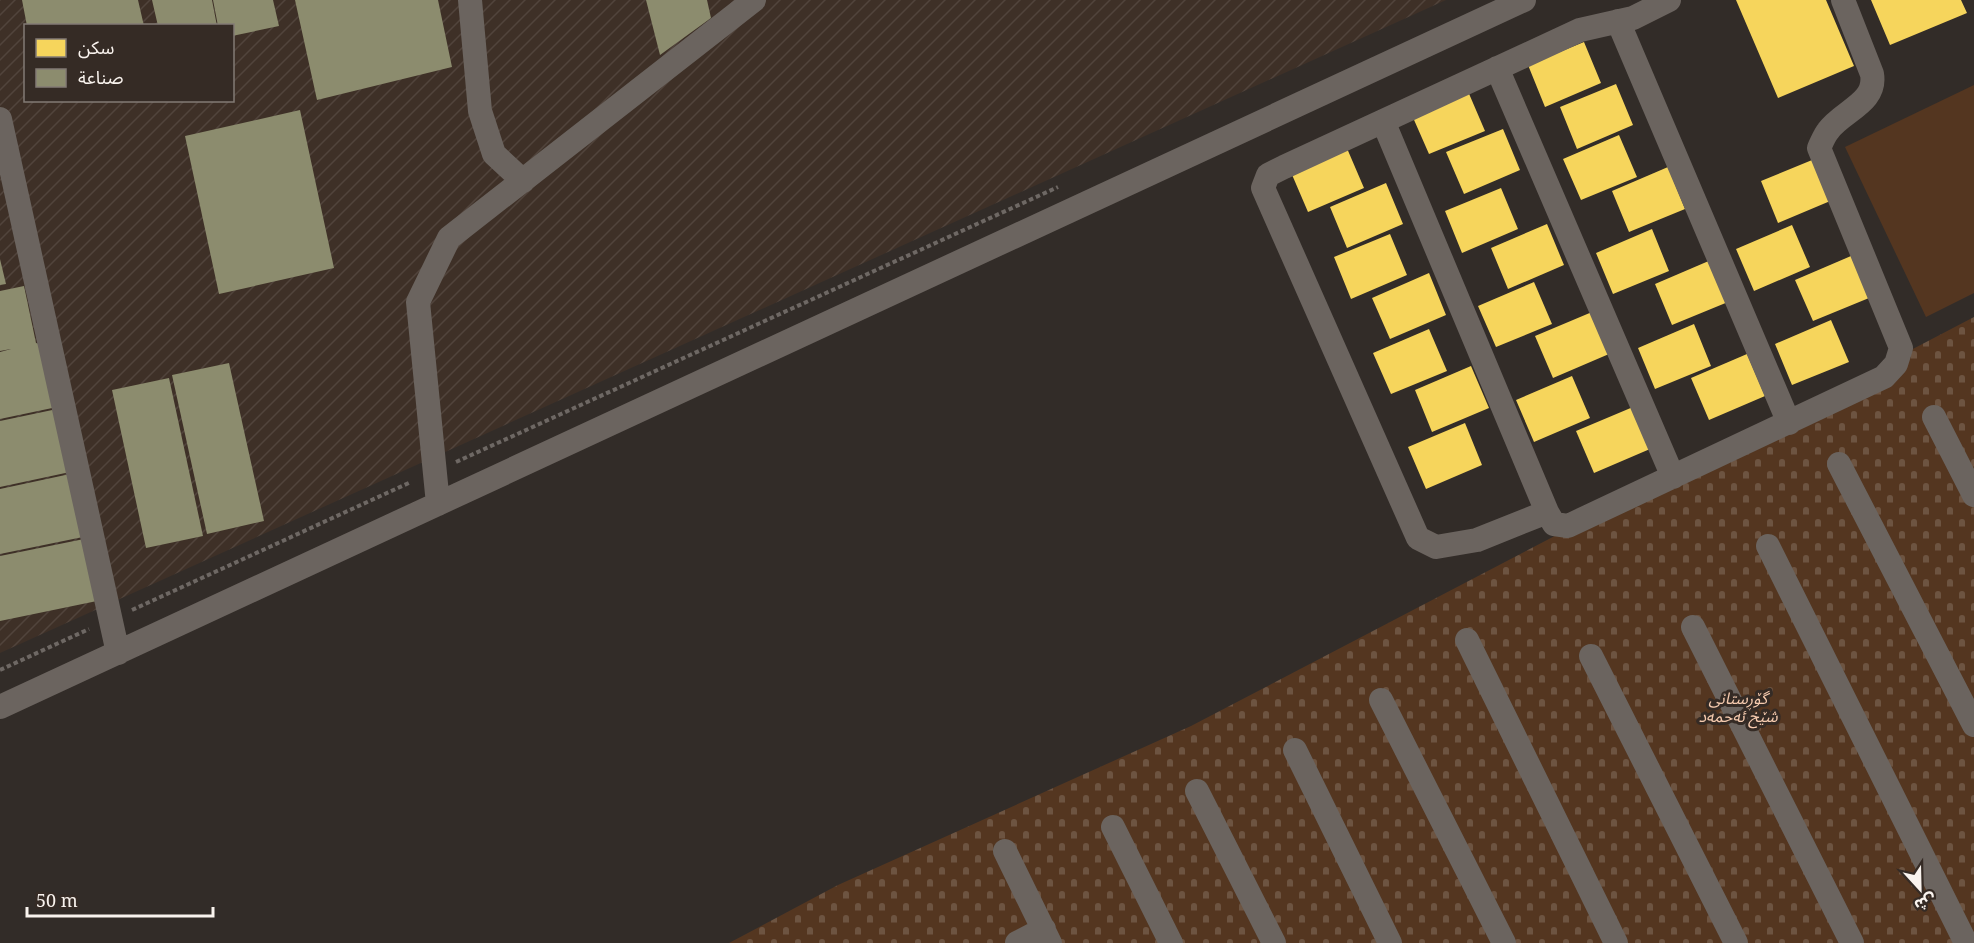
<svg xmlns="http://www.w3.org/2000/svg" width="1974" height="943" font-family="'Noto Serif','Noto Sans Arabic',serif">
<defs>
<pattern id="industrial-furrows" width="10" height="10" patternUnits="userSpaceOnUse" patternTransform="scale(1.5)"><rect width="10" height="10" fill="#3e3027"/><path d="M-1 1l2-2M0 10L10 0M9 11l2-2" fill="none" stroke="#51443c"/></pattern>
<pattern id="cemetery-stones" width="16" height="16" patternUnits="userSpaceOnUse" patternTransform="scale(1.5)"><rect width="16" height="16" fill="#543620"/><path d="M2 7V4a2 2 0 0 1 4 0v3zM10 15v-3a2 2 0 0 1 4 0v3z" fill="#6d5441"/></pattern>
</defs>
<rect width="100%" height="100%" fill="#322c28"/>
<path fill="url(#industrial-furrows)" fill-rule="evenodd" d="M0,0H1446L0,653ZM26,26H232V100H26Z"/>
<path fill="#543620" d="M1974,85V293L1926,317L1845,147Z"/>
<path fill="url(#cemetery-stones)" d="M1974,317V943H729L838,885L1191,726Z"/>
<path fill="#f6d55c" d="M1736,0H1826L1854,66L1778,98Z
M1871,0H1961L1967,13L1890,45Z
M1584,42L1601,83L1545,107L1528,65Z
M1616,84L1633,125L1577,149L1560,107Z
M1467,89L1485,131L1429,154L1411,113Z
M1503,129L1520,170L1464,194L1446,152Z
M1619,135L1637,177L1581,200L1563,159Z
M1346,146L1364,188L1308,212L1290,170Z
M1817,158L1835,199L1778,223L1761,181Z
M1668,167L1685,209L1629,232L1612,191Z
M1386,183L1403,224L1347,248L1330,207Z
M1501,188L1518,229L1462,253L1445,211Z
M1547,224L1564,265L1508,289L1491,248Z
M1792,225L1810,267L1754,291L1736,249Z
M1652,229L1669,271L1613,294L1596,253Z
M1390,234L1407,275L1351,299L1334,257Z
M1851,256L1869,298L1813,321L1795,280Z
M1711,260L1728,302L1672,325L1655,284Z
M1429,273L1446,315L1390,339L1372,298Z
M1534,282L1552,324L1496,347L1478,306Z
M1592,312L1609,354L1553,378L1535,336Z
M1831,320L1849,362L1792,385L1775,344Z
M1694,324L1711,366L1655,389L1638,348Z
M1429,329L1447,371L1391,394L1373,353Z
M1747,354L1765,396L1709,420L1691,378Z
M1471,366L1489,408L1432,432L1415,390Z
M1572,376L1590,418L1534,442L1516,400Z
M1633,407L1650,449L1594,473L1576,431Z
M1465,423L1482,465L1426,489L1408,447Z"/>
<path fill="#8c8c6e" d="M22,0H138L144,26H27Z
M152,0H212L217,26H158Z
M213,0H273L279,26L232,36V26H218Z
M295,0H438L452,67L317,100Z
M646,0H707L711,18L660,55Z
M300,110L334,268L219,294L185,136Z
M0,259L6,284L0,285Z
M24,286L36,343L44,345L57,407L0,419V352L11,349L0,351V291Z
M229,363L264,521L207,534L172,375Z
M169,378L203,536L146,548L112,390Z
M57,409L70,472L0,487V421Z
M70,474L83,537L0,554V489Z
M84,539L97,601L0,621V556Z"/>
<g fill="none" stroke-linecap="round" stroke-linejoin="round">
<path stroke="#6e6864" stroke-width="4" stroke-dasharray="4.5 3" stroke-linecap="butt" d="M456,462L1058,187
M132,610L411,482
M0,670L89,629"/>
<path stroke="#6b645f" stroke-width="24" d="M470,0L480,111L494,154L523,181
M1669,0L1633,18L1580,30L1284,167L1268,175L1263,188L1418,538L1436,547L1477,540L1547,512L1554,524L1568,526L1884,377L1896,364L1901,348L1819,148C1822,142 1824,136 1828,131C1842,111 1877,103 1872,74L1843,0
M1618,21L1789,423
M1497,68L1673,477
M0,119L118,653
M1383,121L1547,512
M1934,417L1974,495
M1839,464L1974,725
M438,504L418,302L449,238L754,0
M1768,546L1966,943
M1693,627L1852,943
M1467,640L1616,943
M1591,656L1736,943
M1381,700L1504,943
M0,707L1524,0
M1295,750L1390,943
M1197,791L1274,943
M1113,827L1171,943
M1005,851L1050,943
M1017,943L1044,929"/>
</g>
<g text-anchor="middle" stroke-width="6" stroke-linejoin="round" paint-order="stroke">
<g font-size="16" font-style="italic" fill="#f6cbaf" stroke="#352b25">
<text x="1738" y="704">گۆڕستانی<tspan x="1738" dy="18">شێخ ئەحمەد</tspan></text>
</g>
</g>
<rect x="24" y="24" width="210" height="78" fill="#352b25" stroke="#837b75" stroke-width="1.5"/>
<rect x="36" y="39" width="30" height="18" fill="#f6d55c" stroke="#837b75" stroke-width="1.5"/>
<text x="78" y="54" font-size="18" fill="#f9f3ee">سكن</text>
<rect x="36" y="69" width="30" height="18" fill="#8c8c6e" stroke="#837b75" stroke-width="1.5"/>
<text x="78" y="84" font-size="18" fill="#f9f3ee">صناعة</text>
<g transform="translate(1920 889) rotate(158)" stroke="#352b25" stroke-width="4.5" paint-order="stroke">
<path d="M0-4.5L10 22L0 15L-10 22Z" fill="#f9f3ee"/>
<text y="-9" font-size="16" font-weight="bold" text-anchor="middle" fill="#f9f3ee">ش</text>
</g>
<path d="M27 907v9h186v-9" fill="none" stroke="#f9f3ee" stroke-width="3"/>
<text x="36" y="907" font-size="18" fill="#f9f3ee" stroke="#352b25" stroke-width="4.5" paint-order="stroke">50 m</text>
</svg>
